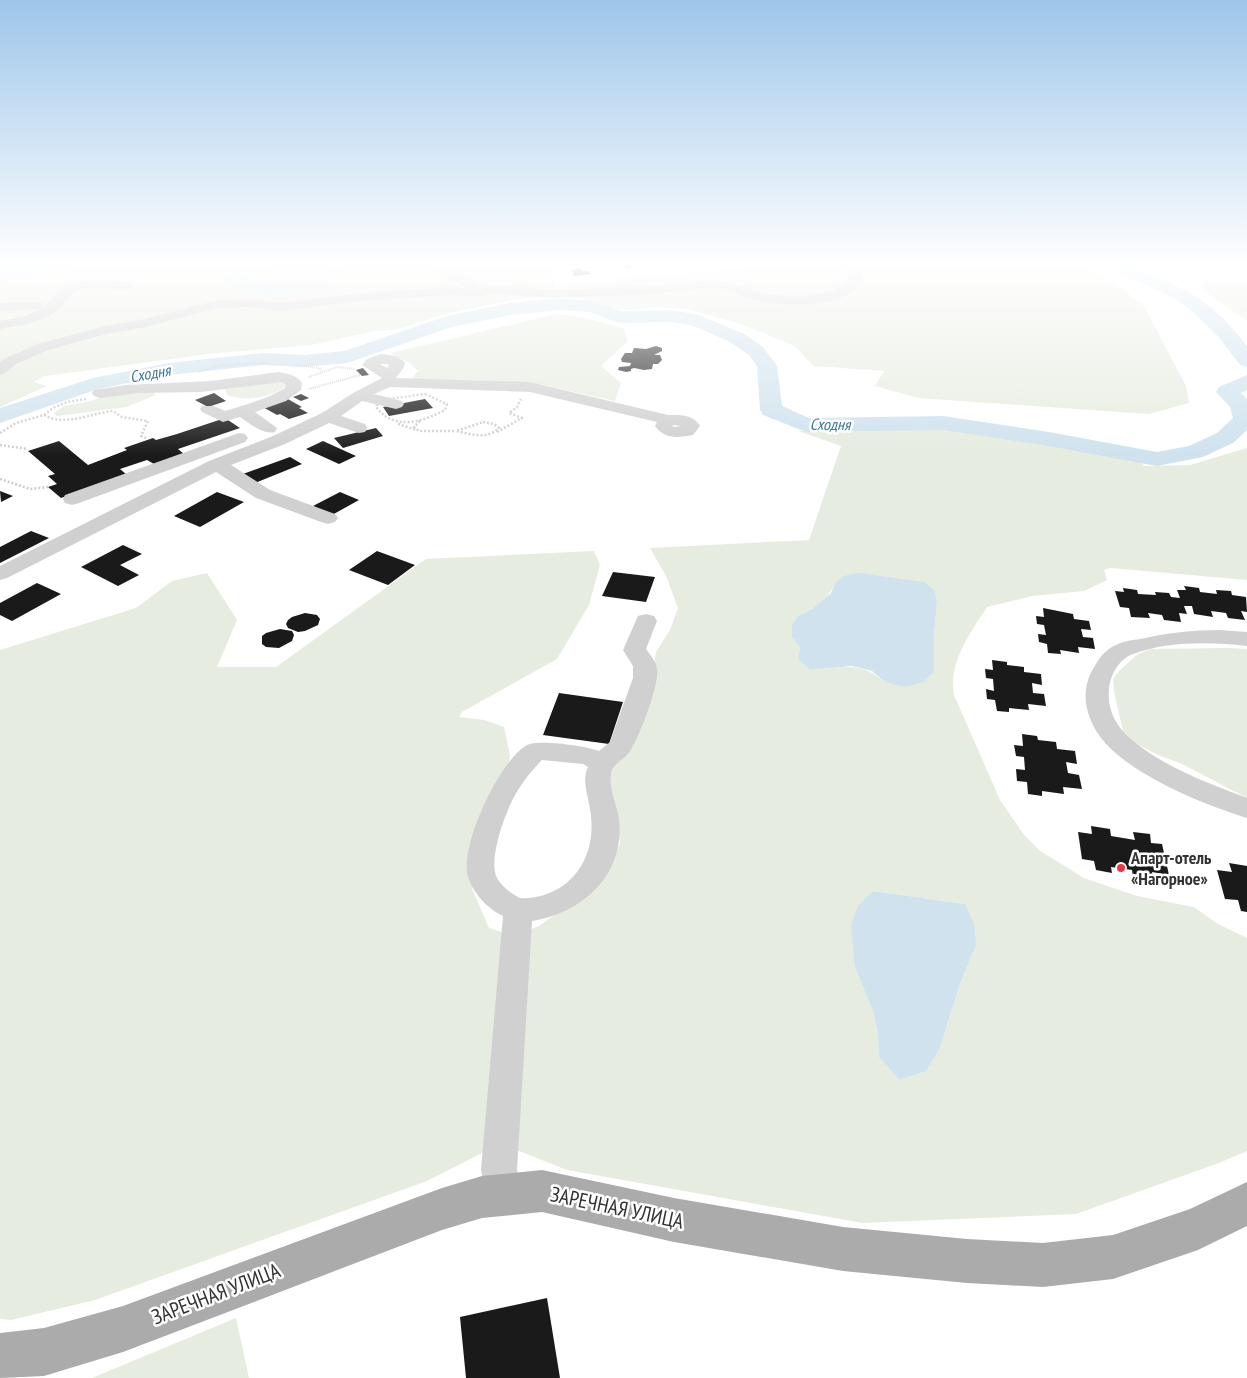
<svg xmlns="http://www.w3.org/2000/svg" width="1247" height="1378" font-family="'PT Sans Narrow',sans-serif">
<rect width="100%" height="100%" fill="#fff"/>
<path fill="#e6ecdf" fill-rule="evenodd" d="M0,262H550L555,285L745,267L739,262H1083L1143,304L1186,386L1189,403L1149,414L918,398L875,386L884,371L813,366L795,346L741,324L686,309L656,307L631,310L619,309L578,298L559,297H533L502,302L442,315L399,329L374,331L311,345L209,354L45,376L34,382L47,386L0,407Z
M1234,281L1247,283V321L1200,288L1204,282Z
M557,314L580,317L624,328L628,341L601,366L621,383L615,401L539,384L411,379L418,371L410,363L390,353Z
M280,380L286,386C269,398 246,402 227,395L225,388Z
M152,391L156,395L126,407L57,416L54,413L64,406L91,401L106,395Z
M907,427C985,432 1062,444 1139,458L1144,466L1190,465L1247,448V580L1111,568L1104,570L1107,580L1084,591L1032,596L987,607C970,634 948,662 954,695L1000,800L1024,835L1040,851L1084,878L1137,896L1194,907L1218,924L1247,938V1151L1219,1163L1076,1214L863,1223L567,1170L514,1149L484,1152L427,1181L95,1300L11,1320L0,1319V650L136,608L172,581L207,573L237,620L217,667H276L426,559L594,551L600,565L589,605L557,659L462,712L459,717L484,720L504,727L510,755L508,769L469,873L473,891L489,928L514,936L539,926L560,911L584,900L598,883L620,844L618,827L605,792L616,762L649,691L656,652L670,630L678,608L666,576L650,548L809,540L841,446L798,431L860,430ZM859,573L935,591L937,602L934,636L885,682C857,659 843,669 810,670L798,659L800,647L798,616C813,609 828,600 835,583ZM873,891L965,904L976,945L960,984L939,1050L926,1071L899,1080L879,1057L878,1034L873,1011L855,967Z
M1228,648L1247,649V798L1182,764L1158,755L1137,744L1123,731L1114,692L1113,679L1120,670L1138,654L1151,649Z
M236,1318L249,1378H92Z"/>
<path fill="#cfe2ee" d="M0,262H75L48,272L0,281Z
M241,272L245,274L248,280L253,281L311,284L324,287C318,293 254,294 244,292C237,290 228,286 224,281L229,273Z
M859,573L924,582L935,591L937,602L934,636V672L923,682L906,687L885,682L872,671L852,666L810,670L798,659L800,647L792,637V626L798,616L812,609L831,593L835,583L844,576Z
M873,891L965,904L974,924L976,945L960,984L939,1050L926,1071L899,1080L879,1057L878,1034L873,1011L855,967L851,925L858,906Z"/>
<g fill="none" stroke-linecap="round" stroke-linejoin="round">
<path fill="#cfe2ee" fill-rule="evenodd" d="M1111,262C1116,262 1125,260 1129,263C1136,266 1142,271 1149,274C1196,293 1216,306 1247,346V367L1240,365L1217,335L1188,308L1167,294L1124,275Z
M561,298L593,301L621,311L672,310L699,315L744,334L763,347L777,366L782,406L809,418L943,416L1049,432L1157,452L1189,446L1217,433L1233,418L1230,407L1216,392L1219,387L1247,375V390L1241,393L1247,399V430L1233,443L1203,457L1157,466L1049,446L943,430L806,432L763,415L760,410L757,366L749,355L730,342L694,326L672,322L619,323L590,312L561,310L510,315L452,327L347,363L304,367L264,365L169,375L98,389L0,423V408L93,378L169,363L264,353L304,355L344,351L447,316L510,303Z"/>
</g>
<path fill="#1a1a1a" d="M621,262H634L635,264H631L634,268L626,269Z
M581,268L582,271H589L591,274L574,276L571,269Z
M656,346L662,348V351L654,355H660L662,360L658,364H653L652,369L644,370L634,368L631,369V371L626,372L618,370L619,367L630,366L631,363L622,362L621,359L625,353H632L634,348L646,349Z
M363,368L369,375L362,376L356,370Z
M214,393L226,401L208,407L195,400Z
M301,394L309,398L301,401L293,397Z
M286,398L302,407L299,408L308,413L289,419L280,414L277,415L261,406Z
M425,399L433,408L389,416L383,407Z
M225,418L240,428L178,449L184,454L154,464L147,460L120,469L127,475L61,498L48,487L57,484L48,476L55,474L28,451L59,441L88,465L127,450L124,448L153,438L156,440L177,434Z
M376,428L383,436L343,448L334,438Z
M323,441L356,456L339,464L306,449Z
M290,457L302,464L255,483L243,474Z
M0,491L13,496L1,502Z
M217,492L244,502L200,527L174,516Z
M340,492L359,500L332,515L313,506Z
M31,531L49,538L0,563V547Z
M123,545L142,554L120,565L139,575L118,586L81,567Z
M377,551L415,565L388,585L349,570Z
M613,572L655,577L646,602L602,596Z
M37,583L61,594L12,621L0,615V603Z
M1184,586L1199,588L1200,592L1217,594L1216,590L1231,591L1232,595L1246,597L1247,612L1241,611L1245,620L1228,618L1226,613L1211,611L1213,617L1194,614L1192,606H1184L1187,614L1179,613L1181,622L1164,620L1162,615L1148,613L1150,618L1131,617L1129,608L1120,607L1115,591L1124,592L1123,588L1137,590L1138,594L1156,595L1155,592L1169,593L1171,597L1180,598L1177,590H1186Z
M1043,608L1073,614L1074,619L1089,621L1091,630L1081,629L1083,637L1093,638L1095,649L1078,647L1079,653L1060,650L1061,654L1048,653L1047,644L1039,642L1038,634L1046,635L1044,625L1037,624L1036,616L1044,617Z
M305,613L317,615L320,619L318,625L305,631L298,632L288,628L286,624L288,620L292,617Z
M280,629L292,631L294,635L292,641L279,648L266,647L262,644V636L266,633Z
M992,660L1007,662V665L1024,667V672L1041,674L1042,685L1032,683L1033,693L1044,694L1046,706L1028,704L1029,710L1009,708V712L997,711L995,700L987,699L986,689L994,691L993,679L986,678L985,669L993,670Z
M559,693L623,702L609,744L543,735Z
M1022,734L1037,736L1038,740L1056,742L1057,749L1075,751L1077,764L1066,762L1068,773L1079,775L1082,789L1063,787L1064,794L1042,791V796L1028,794L1027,782L1017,781L1016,769L1025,770L1024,757L1016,756L1014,745L1023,746Z
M1091,826L1110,829L1111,836L1135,840L1133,832L1150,834L1151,843L1162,844L1169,875L1152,872L1154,880L1133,877L1132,870L1111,867L1112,873L1096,870L1094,861L1082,859L1078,832L1092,834Z
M1229,863L1247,866V912L1241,911L1238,900L1225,899L1217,870L1232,872Z
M547,1298L560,1378H466L460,1317Z"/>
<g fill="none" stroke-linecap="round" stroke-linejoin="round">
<path stroke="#cdcdcd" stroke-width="2" stroke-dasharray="1 1" stroke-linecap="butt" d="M294,365L319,368L322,371
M198,372L222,365L268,363
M309,377L337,367L355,369
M309,389L360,375"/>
<path stroke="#cdcdcd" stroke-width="2.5" stroke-dasharray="2 2" stroke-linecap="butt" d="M425,394L447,404L445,410C422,422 394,431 376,407L379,400Z
M44,415C64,427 92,413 113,411L122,417L148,421L141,436L146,438
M420,421L414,427L419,431H456
M483,422L494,424L499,428C487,440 471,434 456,431Z
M398,424L416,430
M497,432L522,418L509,413L517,407L521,399
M0,433L16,423L44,415L53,408L67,402L86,399
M0,445L28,449
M0,479L30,489L48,487"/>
<path fill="#d0d0d0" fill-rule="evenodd" d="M268,262H327L321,266H274Z
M346,262L430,263L449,267L480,284L550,290L639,287L715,280L732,283L763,294L798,296L832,291L848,282L849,272L834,262H849L861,270L862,283C842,309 783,307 755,300C741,297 729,289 715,288L639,295L550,298L489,293L482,297L453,295L360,301L280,311L250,307L217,308L146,327L106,334L48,350L16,364L5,373L0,375V362L6,358L38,344L105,326L145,319L217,300L250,299L280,303L360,293L453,287L467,288L440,273L430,271L352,266Z
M102,280L127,282L134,286C127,295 103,287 92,288C67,288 68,306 49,316C34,324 16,326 0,329V321L26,316L41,309L0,311V303L38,302L43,303L44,307L66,285L82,281Z
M381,354L396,356L405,362L404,367L396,378L530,382L668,415C680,415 693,414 700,426L693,435C678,438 664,439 655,426L657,422L530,392L390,387L374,394L402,401L404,404L402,407L396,409L362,401L341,416L365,424L367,428L365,432L359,433L329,423L285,444L231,465L270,490L335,514L338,518L335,522L328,524L321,522L256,498L216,472L7,578L0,580V566L209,461L273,436L322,413L353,393L382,378L362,365L367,359ZM380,364H389L387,368ZM672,425L682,426L674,427Z
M279,372C288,374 297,375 302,383L301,390L286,401L255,412L277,428L275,432C262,435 251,424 240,417L223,422L202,412L200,409L202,406H214L225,411C245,405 267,399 285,388L286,385L282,382L201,392L138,393L100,398L94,396L92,393L94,390L125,385L211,381Z
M239,433L245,434L248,438L245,442L79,503L72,505L65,503L63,499L65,495Z
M646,614L654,616L657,621L646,649C650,655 656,661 657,669C660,683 639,738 630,751C625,759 615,762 612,771C607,786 617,804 619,819C625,875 583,913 532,921L517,1170L522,1194L517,1207L504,1212L491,1207L486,1194L481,1170L503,916C488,909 473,893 468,877C459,846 500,760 527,745C539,739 587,746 599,751L610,742L633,678V666L623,650L638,616ZM542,760L583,764L588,767C582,780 587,791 589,804C596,834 589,866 564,885C551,894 536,899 520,898C512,894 502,887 497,878C487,859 507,807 518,790C525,779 533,769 542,760Z
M1220,630L1247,632V646C1211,642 1168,641 1133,654C1119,659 1110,675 1109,690C1107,708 1115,725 1129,737C1162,767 1206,782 1247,798V818C1203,804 1146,781 1111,749C1087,726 1076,693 1096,664C1101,655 1108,648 1118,644C1125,641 1133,640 1140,639C1167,633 1193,630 1220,630Z"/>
<path fill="#ababab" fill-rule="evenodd" d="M542,1170L674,1198L843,1227L967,1239L1043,1243L1113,1235L1190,1209L1247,1182V1226L1198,1250L1113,1279L1043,1287L967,1283L843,1271L674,1242L542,1212L482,1218L442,1230L123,1352L44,1376L0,1378V1333L44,1328L123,1306L442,1188L482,1176Z"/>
</g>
<linearGradient id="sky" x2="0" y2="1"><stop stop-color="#9ec6ea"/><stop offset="0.58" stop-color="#fff"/><stop offset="1" stop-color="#fff" stop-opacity="0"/></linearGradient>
<rect width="1247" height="455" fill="url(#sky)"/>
<circle fill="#e63946" stroke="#fff" stroke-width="2" cx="1121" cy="868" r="5"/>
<g text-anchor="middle" stroke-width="5" stroke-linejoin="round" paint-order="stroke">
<g font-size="16" font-style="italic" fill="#3f7597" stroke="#fff">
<text transform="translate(150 373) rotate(-10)" y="6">Сходня</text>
<text transform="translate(830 424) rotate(1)" y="6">Сходня</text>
</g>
<g font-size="18" font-weight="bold" fill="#333" stroke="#fff" text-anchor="start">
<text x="1131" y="864">Апарт-отель<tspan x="1131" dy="21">«Нагорное»</tspan></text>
</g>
<g font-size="21" fill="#333" stroke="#fff">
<text transform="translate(617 1208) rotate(12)" y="7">ЗАРЕЧНАЯ УЛИЦА</text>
<text transform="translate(216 1294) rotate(-21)" y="7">ЗАРЕЧНАЯ УЛИЦА</text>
</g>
</g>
</svg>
